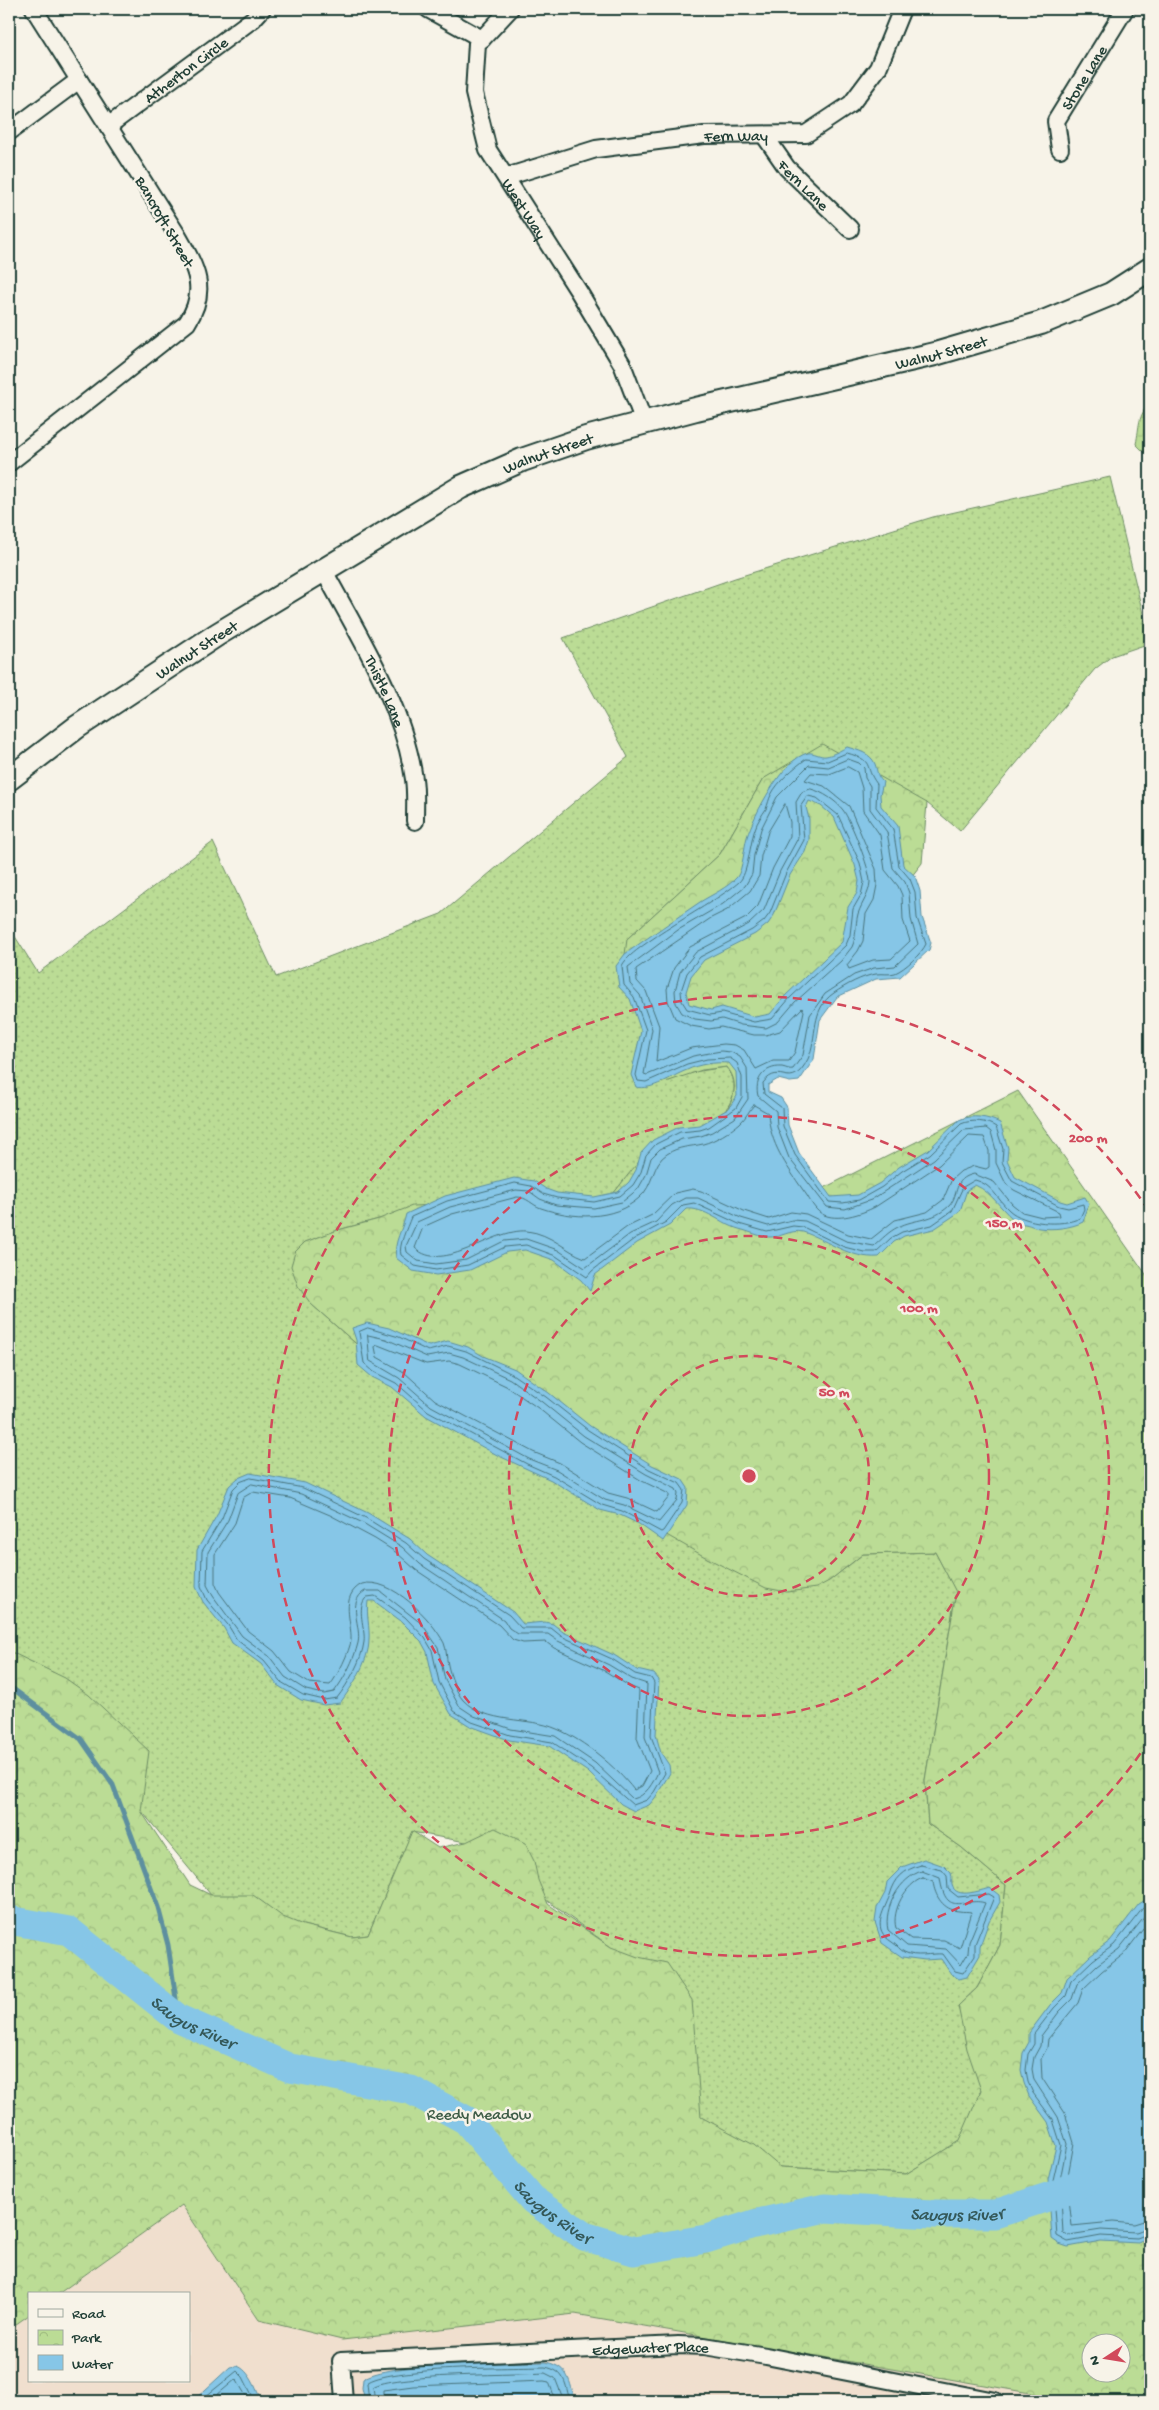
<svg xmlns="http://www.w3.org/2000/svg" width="1159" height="2410" font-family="'Gochi Hand',sans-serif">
<defs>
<pattern id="grass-dots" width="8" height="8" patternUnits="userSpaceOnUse" patternTransform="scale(1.25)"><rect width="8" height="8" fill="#bbdc95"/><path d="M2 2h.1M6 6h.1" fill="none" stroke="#a0be81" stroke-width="1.8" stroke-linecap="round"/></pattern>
<pattern id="wetland-marsh" width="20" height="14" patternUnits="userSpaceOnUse" patternTransform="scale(1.25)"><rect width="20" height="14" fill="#bbdc95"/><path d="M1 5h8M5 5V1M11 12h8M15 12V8" fill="none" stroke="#a0be81"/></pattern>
<pattern id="park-crowns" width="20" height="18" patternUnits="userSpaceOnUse" patternTransform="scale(1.25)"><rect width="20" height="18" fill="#bbdc95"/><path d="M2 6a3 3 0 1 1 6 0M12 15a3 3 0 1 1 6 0" fill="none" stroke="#a0be81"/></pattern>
</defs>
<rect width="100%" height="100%" fill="#f7f3e8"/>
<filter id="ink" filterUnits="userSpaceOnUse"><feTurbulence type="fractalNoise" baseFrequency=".02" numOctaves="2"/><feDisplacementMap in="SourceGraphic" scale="10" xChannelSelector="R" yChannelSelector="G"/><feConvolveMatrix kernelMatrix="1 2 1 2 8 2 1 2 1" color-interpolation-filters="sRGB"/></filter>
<g filter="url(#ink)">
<path fill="#f0dfce" d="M182,2205L259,2320L575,2314L1076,2401H9V2329L29,2315V2381H189V2294H58Z"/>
<path fill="url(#grass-dots)" stroke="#6d8c64" d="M1110,477L1150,643L1112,656L1095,669L960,831L927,803L763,779L720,854L627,939L669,1081L687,1073L726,1067C739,1082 735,1098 724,1112L626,1178L609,1199L379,1219L338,1230L306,1242L311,1304L387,1371L829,1581L863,1554L935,1552L956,1591L925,1780L928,1824L961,1847L1006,1885L1000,1945L977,1988L958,2006L981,2090L960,2141L906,2174L780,2167L701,2117L611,1947L466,1842L412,1832L368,1935L352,1937L303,1925L211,1895L9,1651V927L38,973L213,842L276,977L441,914L628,757L563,638L735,578L933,517Z"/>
<path fill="url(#wetland-marsh)" stroke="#6d8c64" d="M1150,402V453L1144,452L1136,444C1140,425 1137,418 1150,402Z"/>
<path fill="url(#park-crowns)" stroke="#6d8c64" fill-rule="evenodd" d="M822,744L927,803L922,863L768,1061L761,1118L824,1188L1018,1091L1150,1280V2401H1076L575,2314L342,2340L259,2320L182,2205L58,2294H29V2315L9,2329V1651L65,1678L89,1695L149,1751L141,1811L190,1885L211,1895H253L283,1917L303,1925L352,1937L368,1935L412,1831L438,1848L466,1842L495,1828L525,1843L534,1861L538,1880L548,1904L611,1947L638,1957L667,1963L692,2000L701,2117L754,2145L780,2167L906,2174L959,2141L981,2090L967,2049L958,2006L977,1988L1000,1945L1006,1885L961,1847L928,1824L925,1780L956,1592L935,1552L863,1554L829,1581L816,1588L787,1592L766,1588L707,1558L575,1483L387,1371L311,1304L298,1286L291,1266L295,1252L305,1242L338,1230L379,1219L412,1206L609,1199C622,1183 642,1155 658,1143C682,1125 724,1131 733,1096C736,1085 734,1076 727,1067L702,1070L669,1081L655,1083C631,1055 634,1054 647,1020L623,970L627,939L720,854L763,779ZM1092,2342H1122V2372H1092Z"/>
<path fill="#86c6e7" stroke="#5d8f9f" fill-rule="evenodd" d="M847,747C857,750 871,753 875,764C878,772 876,775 883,782L880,795L881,806L898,826L903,865L915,876L920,891L922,917L931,943L929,950L900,977L876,979L837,997L820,1020L814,1059L802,1077L799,1081L790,1082L778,1079L768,1085V1092L781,1098L787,1107L788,1125L799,1153L831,1197L858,1195L880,1183L899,1167L928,1150L959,1120C972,1114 988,1117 1000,1123L1008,1148L1007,1160L1015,1177L1060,1201L1067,1203L1085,1197L1089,1204L1083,1222C1071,1228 1053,1230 1039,1228C1032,1227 1027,1223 1020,1224C1002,1213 994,1193 975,1185L967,1190L960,1211L955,1215L934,1229L904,1236L894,1242L879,1257C849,1259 830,1241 803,1232C790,1229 781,1238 769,1237C760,1237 748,1231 739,1229C721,1224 705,1207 686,1209L670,1225L637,1243L595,1275L590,1291L581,1280L554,1260L525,1250L507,1252L470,1270L436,1275L413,1271L396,1258C393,1242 403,1229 406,1214L445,1196L514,1178L534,1181L546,1189L557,1193L594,1197L618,1192L629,1182L636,1170L641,1153L653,1140L679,1127L700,1125L728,1109L737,1096L736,1072L729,1063C715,1062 699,1064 687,1070C671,1076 653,1091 636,1087L631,1075L641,1031L630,999L619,987L616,966L625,954C650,936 675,919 700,902C713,894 727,888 737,877C743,869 744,847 747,837C754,815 783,758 808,753C814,752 820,757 826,756C833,755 841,750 847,747ZM809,801L821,806L834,817L855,865L859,881L857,893L848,907L842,942L786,995L770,1014L755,1017L722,1007L711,1010L689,1004L686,992L691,976L704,960L755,934L768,924L774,915L790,875L805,852L809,840V819L806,807Z
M367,1323L389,1328L429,1346L448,1341L468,1347L483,1356L515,1369L549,1393L590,1426L652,1465L682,1479L688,1488L687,1505L663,1541L639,1524L620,1515L600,1510L551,1480L499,1456L426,1416L392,1387L372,1377L358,1365L356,1340L352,1328Z
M250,1473L305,1483L368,1513L410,1539L427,1555L513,1612L523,1624L545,1622L553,1624L563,1632L614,1655L637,1670L654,1674L659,1680L656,1735L661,1753L669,1765L670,1773L655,1798L649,1805L634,1811L621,1804L588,1772L549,1746L509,1740L470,1726L451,1714L434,1684L427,1652L421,1641L401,1621L374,1601H368C366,1615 370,1627 369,1640C369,1661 352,1687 340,1703L324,1705L301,1700L277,1685L261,1664L232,1643L224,1628L203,1602L196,1587L197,1550L217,1515L229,1486L238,1478Z
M924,1859L944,1866L951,1873C953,1878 951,1881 952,1885C956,1900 981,1890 990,1888L999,1895L1000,1902L989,1921L980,1946V1955L967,1977L959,1979L951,1974L941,1959L925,1960L902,1957L882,1943L875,1922L877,1908L885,1893L887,1882L902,1867Z
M1150,1897V2237L1138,2243L1101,2241L1068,2247L1059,2244L1052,2239L1048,2179L1056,2146L1048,2122L1029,2096L1024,2083L1021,2070L1023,2053L1029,2042V2033L1050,2005L1062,1993L1067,1978L1090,1956L1110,1941L1139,1904Z
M546,2362C571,2368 568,2381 576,2401H365L362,2388L363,2379C386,2362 511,2363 546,2362Z
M237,2366C249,2369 257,2390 261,2401H193L230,2367Z"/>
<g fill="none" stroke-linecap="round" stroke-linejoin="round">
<path stroke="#48747c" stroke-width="1" d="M847,753C876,761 863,766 877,784L876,807L893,829L899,866L910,879L915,892L917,918L926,944C922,953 905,969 895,973C889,975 883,973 876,974C862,976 846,985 834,993C810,1009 818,1037 808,1059C790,1094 781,1060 763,1083L764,1094L782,1108L783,1126L795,1155L829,1202L843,1203L859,1200L882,1187L902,1171L930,1154L961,1124C972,1119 987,1121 996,1127L1003,1149L1002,1162L1012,1181L1059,1206L1068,1208L1083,1204L1084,1209L1080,1218C1062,1227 1024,1224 1009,1210C997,1199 992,1184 975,1180L963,1187L952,1211L932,1225L902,1232L891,1238L876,1252H864L844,1247L803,1227L793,1226L767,1232L739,1224L694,1203L683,1205L666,1222L634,1239L592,1271L587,1277L556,1256L526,1245L505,1247L468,1265L436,1270L415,1266L401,1255C398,1246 407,1228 411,1217L447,1201L515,1183L531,1186L543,1194L557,1198L594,1202L620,1196L633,1185L641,1172L646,1155L656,1144L680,1132L700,1130L709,1127L736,1108L742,1097V1077L737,1063L730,1058L707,1059L687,1064L646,1082L638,1081L636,1075L646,1030L634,997L624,985L622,966C629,947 717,902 739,882C748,874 750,843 755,829C757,822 762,815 766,809C768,804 769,799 771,795C778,781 794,768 806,759L827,761Z
M848,759L859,763L864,768L865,778L870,786V809L887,832L893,868L905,882L909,893L911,919L918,944L895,966L874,968L854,975L825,994L810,1015L803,1055L793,1069C789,1070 787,1068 782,1067C764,1066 754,1080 758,1096L776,1111L777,1127L789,1158L827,1207L845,1209L871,1200L934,1159L964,1130L986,1128L991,1132L996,1150V1163L1006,1184L1014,1190L1059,1212L1060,1216L1042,1217L1022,1212L1012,1204L994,1182L974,1174C952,1179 960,1194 949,1206C932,1222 916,1218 898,1227C888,1232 882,1239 874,1246L846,1241L805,1221L792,1220L768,1226L741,1218L698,1198H685L672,1205L656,1222L630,1234L585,1268L558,1250L526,1239L504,1241L466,1260L436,1264L418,1261L407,1252L406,1246L417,1222L450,1207L516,1190L529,1191L540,1199L556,1205L594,1208L622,1202L638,1189L646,1175L651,1158L660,1149L682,1139L701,1136L712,1132L735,1118L748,1099L747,1068L740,1057L731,1052L721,1051L693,1056L647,1075L644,1074L652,1029L640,995L630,984L628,967L678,930L723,904L745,886L752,874L754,855L761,829L777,797L809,765L828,767Z
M848,767L857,772L862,788L863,811L880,835L885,870L898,886L902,895L903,920L910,941L891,959L873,960L849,969L847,965L858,951L863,941L866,914L874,900L877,885L876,869L849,806L824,786L805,780L811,773L829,774Z
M811,789C823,792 836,801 843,810C851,821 870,869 870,882C869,895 862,902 858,914C855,925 857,936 852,947L841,961L795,1002L778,1022L766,1028L741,1025L722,1019L711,1021L695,1019L682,1013L676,1003L675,991L680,972L696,952L749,924L764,910L780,871L798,838L796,802L802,792Z
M808,796L817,798L838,815L860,863L864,882L861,895L853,909L850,935L846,945L790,998L772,1019L754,1022L722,1013L710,1015L687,1009L682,1001L681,991L687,973L700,957L752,930L764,921L770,913L786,873L804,840L801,806Z
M785,804L790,822V836L773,868L758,906L746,918L690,947L674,968L667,989L668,1001L675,1018L691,1026L709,1029L721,1027L754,1035H766L780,1031L802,1008L804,1011L795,1052L789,1061H773L756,1069L744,1050L735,1045L724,1044L691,1048L656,1062L659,1026L646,991L637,981L636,969L711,918L727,910L750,891L759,876L761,856L768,832Z
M754,1105L768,1113C770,1144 786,1165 803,1190C809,1197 813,1209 822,1214C837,1222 861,1214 875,1207L939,1165L969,1136L984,1137L989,1151V1167L986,1169L974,1166L961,1171L952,1179L943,1200L927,1212L895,1220L871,1239L848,1234L806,1214L791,1212L769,1219L744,1211L701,1191L693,1189L675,1193L652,1215L627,1227L585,1258C565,1251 552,1234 527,1231C492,1228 444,1275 415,1248L423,1227L452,1214L517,1197C527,1197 532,1205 541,1208C573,1219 613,1221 639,1198C654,1186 652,1163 667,1154C679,1146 690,1147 703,1144C715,1141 731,1131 740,1123C746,1118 749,1110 754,1105Z
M368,1328L399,1337L428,1351L448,1346L466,1351L512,1374L546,1397L588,1430L649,1469L679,1483L684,1490L682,1503L663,1531L661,1532L622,1511L602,1505L554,1476L527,1464L428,1411L396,1383L374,1372L364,1363L359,1332Z
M368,1335L386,1339L427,1357L449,1353L463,1357L510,1379L542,1402L584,1436L646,1474L676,1489L678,1494L677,1500L659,1522L624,1505L605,1500L557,1470L529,1459L431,1406L399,1378L370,1361Z
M378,1345L426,1364L449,1361L460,1364L506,1386L538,1408L580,1442L642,1481L669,1494V1497L657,1512L627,1498L608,1493L560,1463L533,1452L435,1400L404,1372L377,1357L375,1347Z
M251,1478L303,1488L366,1518L406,1543L424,1559L509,1615L521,1628H551L561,1636L612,1659L635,1674L651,1678L654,1683L651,1736L665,1773L654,1792L647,1800L633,1805L591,1768L552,1742L510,1735L472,1722L454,1711L439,1682L432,1650L425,1638L405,1617L375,1596L367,1597C355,1607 366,1629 364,1642C362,1660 348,1684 337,1698L324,1700L303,1695L281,1682L264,1661L237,1640L228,1625L207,1600L201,1586L202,1551L222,1518L233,1489L240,1482Z
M252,1484L301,1494L363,1523L402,1547L420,1564L504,1620L509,1628L518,1634H548L558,1641L609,1665L632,1679L647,1684L645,1737L658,1772C653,1783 646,1796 633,1799L595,1763L555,1736L511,1729L474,1716L459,1706L445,1680L438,1647L422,1624L380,1591H365C346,1602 362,1627 358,1643C354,1660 344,1679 334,1692L324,1694L306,1690L285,1677L269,1656L242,1636L213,1596L207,1585L208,1552L228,1520L238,1493Z
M253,1492L290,1498L330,1515L375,1539L397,1553L416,1570L499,1625L513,1640L523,1643L546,1642L554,1648L605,1671L629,1686L639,1690L637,1738L650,1771L642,1786L634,1790C615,1766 585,1741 557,1729C528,1716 487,1725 463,1700C456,1692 450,1675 448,1665C446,1658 447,1650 444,1643C432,1619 390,1576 362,1584C339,1596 352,1621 351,1640C350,1651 337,1677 330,1685L309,1683L291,1672L274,1651L248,1631L219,1592L215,1583V1554L235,1523L243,1498Z
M921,1865L942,1870L947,1876L948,1889L958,1897L989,1894L994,1897L975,1944V1955L963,1973L955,1971L943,1954C931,1953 916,1958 904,1952C900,1950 897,1945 892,1942C871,1929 883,1913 890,1895C895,1878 903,1870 921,1865Z
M922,1871L940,1878C946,1920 965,1896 985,1903L969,1942L968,1953L961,1965L946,1949L907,1946L888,1930C883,1908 900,1877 922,1871Z
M923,1878L933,1882C935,1896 943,1910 959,1911C964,1912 967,1911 971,1912L960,1948L944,1940L911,1939L896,1928C891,1911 906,1883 923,1878Z
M1150,1903L1143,1908L1114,1945L1093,1960L1071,1981L1066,1996L1054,2008L1034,2034V2044L1028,2054L1026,2070L1028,2082L1033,2093L1053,2120L1061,2145L1053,2180L1057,2236L1068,2242L1101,2236L1137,2238L1150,2233
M1150,1910L1119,1949L1097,1965L1077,1984L1072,1999L1059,2012L1041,2036L1040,2046L1034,2057L1032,2069L1034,2080L1058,2117L1067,2144L1060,2180L1063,2233L1069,2235L1101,2230L1136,2232L1150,2227
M1150,1920L1124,1954L1102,1971L1083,1989L1078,2003L1048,2039L1047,2048L1041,2059L1042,2078L1065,2113L1074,2143L1067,2181L1072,2226L1113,2222L1134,2224L1150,2219
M200,2401L237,2371L243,2377L255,2401
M210,2401L236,2379L249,2401
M369,2401L367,2383C386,2367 514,2368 545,2367C566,2371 565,2384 570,2401
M375,2401L373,2387C391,2374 514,2375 545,2373L555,2378L564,2401
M383,2401V2390L413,2386L544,2381L549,2382L556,2401"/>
<path stroke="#5d8f9f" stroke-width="5" d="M9,1686L81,1739L113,1785L158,1907L168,1945L179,2019"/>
<path stroke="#86c6e7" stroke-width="29" id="s1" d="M9,1920L69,1931L179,2019L290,2068L411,2090L466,2120L533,2200L584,2236L634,2251L706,2239L754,2224L825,2208L933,2214H995L1057,2194L1085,2181"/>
<g stroke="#1f3d34" stroke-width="20">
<g id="minor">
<path id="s2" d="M428,9L482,39L477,43L474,93L488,150L579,292L622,364L644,422"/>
<path d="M482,39L510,9"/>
<path id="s3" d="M108,126L253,19L262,9"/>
<path d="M9,132L79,80"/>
<path id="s4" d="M764,135L787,168L850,229"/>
<path id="s5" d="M1060,149L1056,121L1125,9"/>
<path id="s6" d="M506,177L596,149L704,135L806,134L851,104L878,68L902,9"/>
<path d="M9,463L187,323C210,288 194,265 176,233L34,9"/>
<path id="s7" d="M324,571C359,636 403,704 414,779C416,792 415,807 415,821"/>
<path id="s8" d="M344,2401L341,2361L678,2345L704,2346L766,2356L995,2401"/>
</g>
</g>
<g stroke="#1f3d34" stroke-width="26">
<g id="secondary">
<path id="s9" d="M9,779L77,727L218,634L461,487L522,460L586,438L696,409L935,354L1041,323L1111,294L1150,269"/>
</g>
</g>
<use href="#minor" stroke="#f7f3e8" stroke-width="16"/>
<use href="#secondary" stroke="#f7f3e8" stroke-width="22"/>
</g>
</g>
<g fill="none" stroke="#d1495b" stroke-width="2.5" stroke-dasharray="9 6">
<circle cx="749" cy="1476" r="120"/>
<circle cx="749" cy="1476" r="240"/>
<circle cx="749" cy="1476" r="360"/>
<path d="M1149 1741A480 480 0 1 1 1149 1211"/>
</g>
<g text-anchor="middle" stroke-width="5" stroke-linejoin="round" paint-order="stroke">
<g font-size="16" fill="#1f3d34" stroke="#f7f3e8">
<text dy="6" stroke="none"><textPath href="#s3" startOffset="96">Atherton Circle</textPath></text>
<text dy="6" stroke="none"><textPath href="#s5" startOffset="80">Stone Lane</textPath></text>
<text dy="6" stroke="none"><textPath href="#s6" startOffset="235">Fern Way</textPath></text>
<text dy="6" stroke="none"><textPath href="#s4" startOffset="64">Fern Lane</textPath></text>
<text dy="6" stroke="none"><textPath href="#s2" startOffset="246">West Way</textPath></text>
<text transform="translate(166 221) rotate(60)" y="6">Bancroft Street</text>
<text dy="6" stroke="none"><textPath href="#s9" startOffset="1038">Walnut Street</textPath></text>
<text dy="6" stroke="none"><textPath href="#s9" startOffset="632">Walnut Street</textPath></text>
<text dy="6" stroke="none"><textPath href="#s9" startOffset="228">Walnut Street</textPath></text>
<text dy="6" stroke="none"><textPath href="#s7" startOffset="135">Thistle Lane</textPath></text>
<text dy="6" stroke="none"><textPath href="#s8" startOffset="350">Edgewater Place</textPath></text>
</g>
<g font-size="16" fill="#3e5d47" stroke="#f7f3e8">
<text x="479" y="2119">Reedy Meadow</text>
</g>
<g font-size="18" font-style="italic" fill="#345858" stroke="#f7f3e8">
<text dy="6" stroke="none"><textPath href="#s1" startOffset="216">Saugus River</textPath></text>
<text dy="6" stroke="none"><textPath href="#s1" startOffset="636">Saugus River</textPath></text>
<text dy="6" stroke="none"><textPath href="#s1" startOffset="1056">Saugus River</textPath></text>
</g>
</g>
<circle cx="749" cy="1476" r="8" fill="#d1495b" stroke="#f7f3e8" stroke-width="2.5"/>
<g font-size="15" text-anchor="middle" font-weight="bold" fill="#d1495b" stroke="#f7f3e8" stroke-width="5" stroke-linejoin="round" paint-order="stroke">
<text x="1088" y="1142">200 m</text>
<text x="1004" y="1227">150 m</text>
<text x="919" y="1312">100 m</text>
<text x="834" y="1396">50 m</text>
</g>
<rect width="1159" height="2410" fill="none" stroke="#f7f3e8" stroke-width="30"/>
<rect x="15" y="15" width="1129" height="2380" fill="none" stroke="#1f3d34" stroke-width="2" filter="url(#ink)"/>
<rect x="28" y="2292" width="162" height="90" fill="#f7f3e8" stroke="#a1aaa0"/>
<rect x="38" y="2309" width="25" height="8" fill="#f7f3e8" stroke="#a1aaa0"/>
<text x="72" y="2318" font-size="15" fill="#1f3d34">Road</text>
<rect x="38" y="2330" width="25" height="15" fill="url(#park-crowns)" stroke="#a1aaa0"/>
<text x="72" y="2342" font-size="15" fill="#1f3d34">Park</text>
<rect x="38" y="2355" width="25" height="15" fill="#86c6e7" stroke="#a1aaa0"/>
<text x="72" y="2368" font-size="15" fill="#1f3d34">Water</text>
<g transform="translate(1106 2358) rotate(258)"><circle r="24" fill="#f7f3e8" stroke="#a1aaa0"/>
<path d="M0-4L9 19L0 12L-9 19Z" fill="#d1495b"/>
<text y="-8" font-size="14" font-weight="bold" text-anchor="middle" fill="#1f3d34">N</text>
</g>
</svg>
